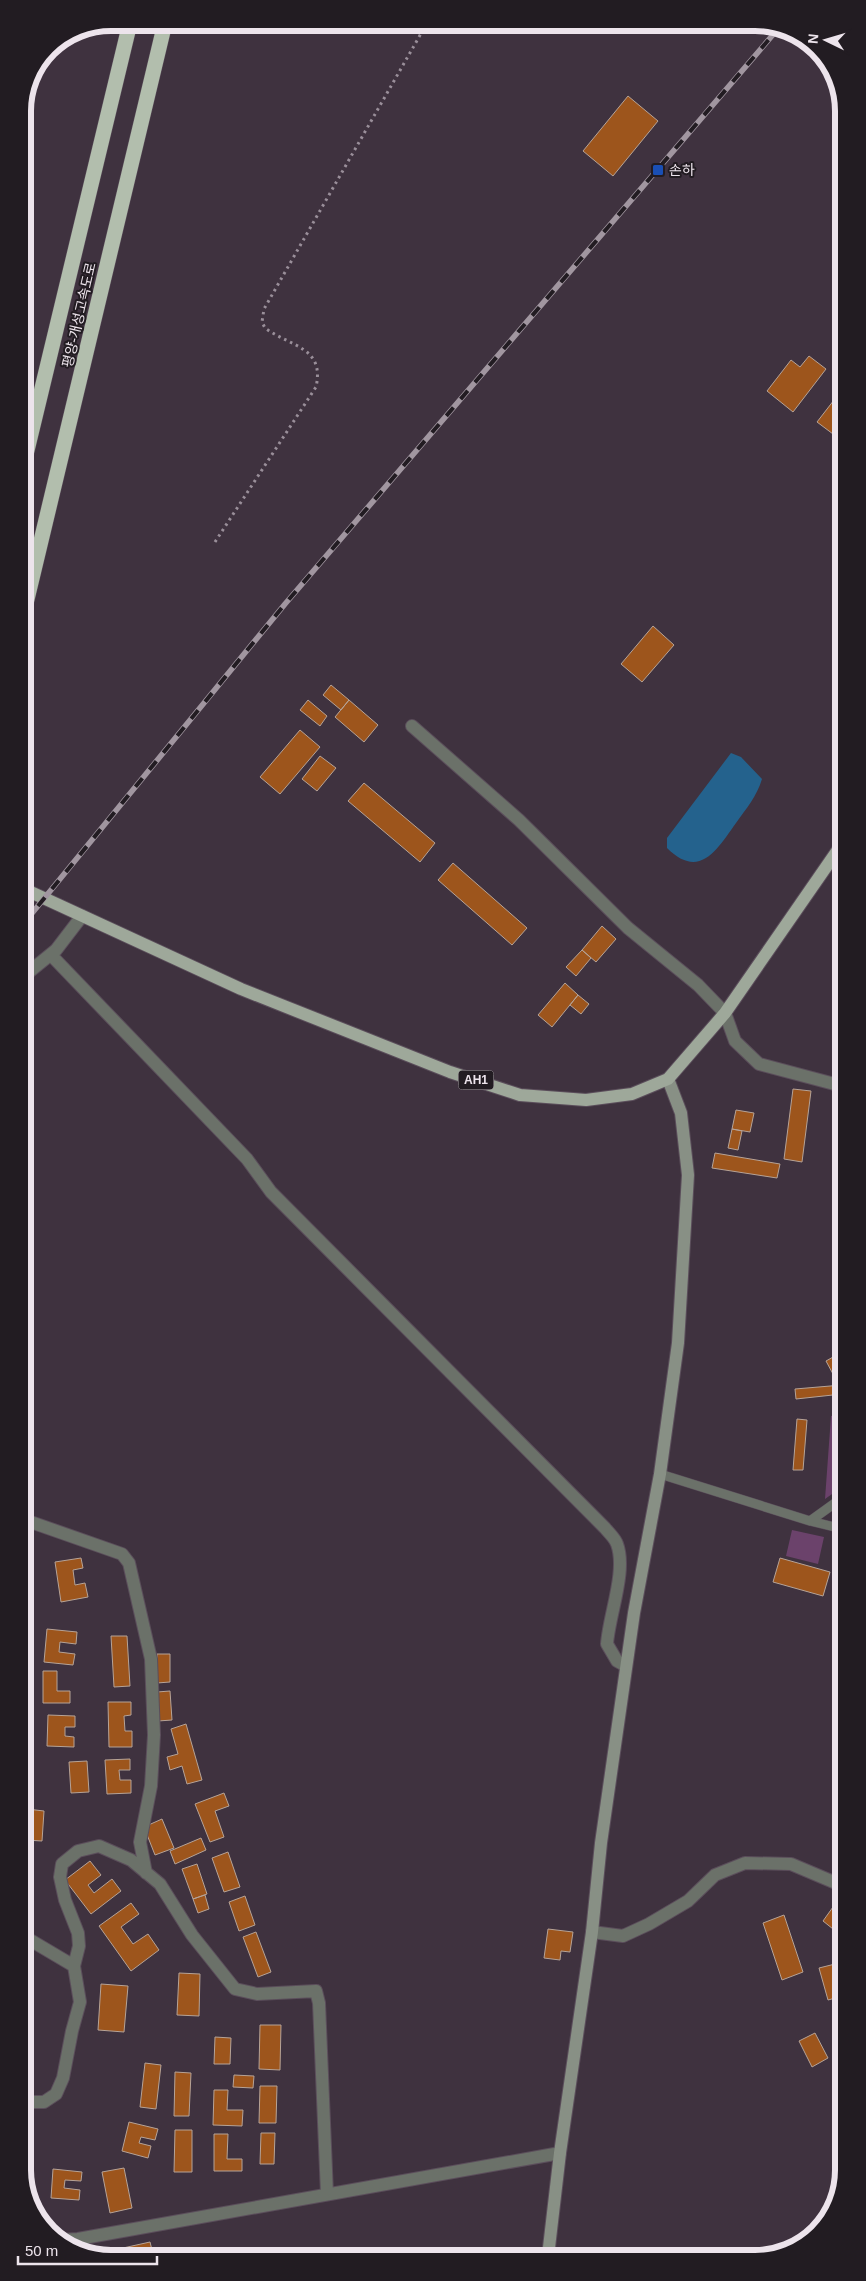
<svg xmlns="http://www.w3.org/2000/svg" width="866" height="2281" font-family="Helvetica,'Noto Sans KR',sans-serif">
<rect width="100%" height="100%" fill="#3f323f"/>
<path fill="#6b426b" d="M842,1413V1487L825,1499L831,1416Z
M792,1530L824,1537L818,1564L786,1556Z"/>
<path fill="#24628d" d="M731,753L741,757L762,779C757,796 746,809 736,823C718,848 700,881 667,848V838Z"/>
<path fill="#9d551c" stroke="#b6a397" d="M628,96L658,121L613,176L583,151Z
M809,356L826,369L793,412L767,391L791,360L800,367Z
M841,391V440L817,422Z
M653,626L674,645L642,682L621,664Z
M331,685L349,700L341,710L323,695Z
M308,700L327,716L320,726L300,710Z
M349,700L378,725L364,742L335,717Z
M300,730L320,747L280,794L260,777Z
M320,756L336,768L317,791L302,779Z
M364,783L435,843L420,862L348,801Z
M453,863L527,928L512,945L438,880Z
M602,926L616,939L596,962L582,950Z
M582,950L591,958L576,976L566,967Z
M565,983L578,995L552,1027L538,1015Z
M578,995L589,1004L581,1014L570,1005Z
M793,1089L811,1091L802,1162L784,1159Z
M736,1110L754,1113L750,1132L732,1129Z
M732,1129L742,1131L738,1150L728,1148Z
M715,1153L780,1164L777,1178L712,1168Z
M842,1352V1369L833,1374L826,1361Z
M842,1385V1394L796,1399L795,1389Z
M797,1419L807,1420L803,1470H793Z
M25,1556L32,1557L30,1569L25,1568Z
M81,1558L83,1568L73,1570L75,1585L85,1583L88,1597L61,1602L55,1562Z
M780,1558L830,1572L823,1596L773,1582Z
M47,1629L77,1632L76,1644L60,1642L59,1652L75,1654L73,1665L44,1662Z
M111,1636H127L130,1686L114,1687Z
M157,1654H170V1682L157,1683Z
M43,1671H57V1691H70V1703H43Z
M170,1691L172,1720L158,1721L157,1692Z
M108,1702H131V1715L124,1716L125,1731H132V1747H109Z
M48,1715L75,1716V1727H65V1736L74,1737V1747L47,1746Z
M186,1724L202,1780L187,1784L182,1766L170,1770L167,1757L178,1754L171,1729Z
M130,1759V1770H119L120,1780H131V1793L107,1794L105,1760Z
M87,1761L89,1792L71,1793L69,1762Z
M224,1793L229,1806L215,1811L224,1837L210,1842L195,1804Z
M27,1809L44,1811L42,1841L25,1840Z
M162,1819L174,1848L155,1855L144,1827Z
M201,1838L206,1850L175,1864L170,1851Z
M228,1852L240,1887L224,1892L212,1858Z
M90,1861L101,1875L88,1885L94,1893L112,1879L121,1891L91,1914L65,1880Z
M197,1864L207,1894L193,1899L182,1869Z
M205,1895L209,1909L198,1913L193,1899Z
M245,1896L255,1925L239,1931L229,1902Z
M131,1903L139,1914L121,1927L133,1944L148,1934L159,1950L131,1971L99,1926Z
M833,1907L843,1915V1937L823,1921Z
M784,1915L803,1972L782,1980L763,1923Z
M548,1929L573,1932L570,1952L561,1951L560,1960L544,1958Z
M256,1932L271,1972L258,1977L243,1937Z
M835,1964L843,1996L828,2000L819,1968Z
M179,1973L200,1974L199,2016L177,2015Z
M101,1984L128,1986L124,2032L98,2030Z
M25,2010L32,2052L25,2053Z
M260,2025H281L280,2070L259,2069Z
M815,2033L828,2058L812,2067L799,2041Z
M215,2037L231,2038L230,2064H214Z
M145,2063L161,2065L156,2109L140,2107Z
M175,2072L191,2073L189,2116H174Z
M234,2075L254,2076L253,2088L233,2087Z
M260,2086H277L276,2123H259Z
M214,2090H228L227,2110H243L242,2126L213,2125Z
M129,2122L158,2129L155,2140L141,2137L139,2143L151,2146L148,2158L122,2151Z
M175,2130H192V2172H174Z
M261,2133H275L274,2164H260Z
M214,2134H228L227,2159H242V2171H214Z
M124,2168L132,2208L110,2213L102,2172Z
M53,2169L82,2172L81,2181L65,2180L64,2188L80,2190L79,2200L51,2198Z
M150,2242L154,2258H125L123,2248Z"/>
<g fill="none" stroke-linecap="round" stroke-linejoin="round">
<g stroke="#5b4e5b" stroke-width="10">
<path id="lane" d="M660,1474L810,1521L843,1529
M810,1521L842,1498"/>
</g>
<g stroke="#5b4e5b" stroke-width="14">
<path id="street" d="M412,726L519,820L628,928L698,985L725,1013L735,1041L759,1064L842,1086
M51,955L247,1159L271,1192L605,1528C609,1533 615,1538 617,1544C627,1571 609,1615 607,1644L617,1661L626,1666
M24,976L56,950L82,916
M25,1520L122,1554L129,1563L151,1659L154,1735L151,1786L140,1842L146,1873
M592,1932L623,1936L649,1924L688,1901L715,1875L745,1863L791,1864L843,1886
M25,1937L74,1966
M25,2102H44L56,2094L63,2078L72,2031L80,2002L74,1966L79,1946L78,1933L65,1900L60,1877L62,1864L78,1851L99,1846L131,1860L160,1884L192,1935L235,1989L257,1994L316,1991L319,2003L327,2194
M27,2187L34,2205
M55,2236L59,2240L78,2239L560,2153"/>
</g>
<g stroke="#5b4e5b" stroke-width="14">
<path id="secondary" d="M548,2256L560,2153L592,1932L601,1843L634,1613L660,1474L678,1343L688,1175L681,1113L668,1079"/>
</g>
<g stroke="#5b4e5b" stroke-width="14">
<path id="primary" d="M24,889L241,989L450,1072L520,1095L586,1100L632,1094L668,1079L725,1013L842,844"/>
</g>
<g stroke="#5b4e5b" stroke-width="16">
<path id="highway" d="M23,467L130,23
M23,616L165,23"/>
</g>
<path stroke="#9a8f9a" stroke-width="3" stroke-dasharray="2.5 4" stroke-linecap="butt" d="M215,542L316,387C325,347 291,347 265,328L262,322L264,309L427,23"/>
<use href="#lane" stroke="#6b7169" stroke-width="9"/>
<use href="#street" stroke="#6b7169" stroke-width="12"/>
<use href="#secondary" stroke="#889085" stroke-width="12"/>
<use href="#primary" stroke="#9ea89a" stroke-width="12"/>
<use href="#highway" stroke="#b2bead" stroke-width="15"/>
<g stroke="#a196a0" stroke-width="5.5">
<path id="rail" d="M24,923L285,604L777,30"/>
</g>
<use href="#rail" stroke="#221c22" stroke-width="4" stroke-dasharray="11" stroke-linecap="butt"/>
</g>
<rect fill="#1a4fb4" stroke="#221c22" stroke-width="2" x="652" y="164" width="12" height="12" rx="2.5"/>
<g text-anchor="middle" stroke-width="4" stroke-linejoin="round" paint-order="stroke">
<rect fill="#221c22" stroke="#b0a8af" stroke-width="1" x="458.5" y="1070.5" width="35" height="19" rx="4"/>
<g font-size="12" font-weight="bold" fill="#ede4ec">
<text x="476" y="1084">AH1</text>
</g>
<g font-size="14" fill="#ede4ec" stroke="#221c22" text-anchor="start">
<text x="669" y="175">손하</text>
</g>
<g font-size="14" fill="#ede4ec" stroke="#221c22">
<text transform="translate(79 315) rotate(-77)" y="5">평양-개성고속도로</text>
</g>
</g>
<path d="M0 0H866V2281H0ZM111 31H755A80 80 0 0 1 835 111V2170A80 80 0 0 1 755 2250H111A80 80 0 0 1 31 2170V111A80 80 0 0 1 111 31Z" fill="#221c22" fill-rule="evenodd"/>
<path fill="none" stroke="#ede4ec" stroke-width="6" d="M111 31H755A80 80 0 0 1 835 111V2170A80 80 0 0 1 755 2250H111A80 80 0 0 1 31 2170V111A80 80 0 0 1 111 31Z"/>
<g transform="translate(826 40) rotate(275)" stroke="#221c22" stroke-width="4" paint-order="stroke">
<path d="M0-4L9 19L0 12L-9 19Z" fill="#ede4ec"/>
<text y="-8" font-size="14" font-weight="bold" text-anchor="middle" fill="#ede4ec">N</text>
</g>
<path d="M18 2256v8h139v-8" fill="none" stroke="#ede4ec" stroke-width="2.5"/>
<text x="25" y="2256" font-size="15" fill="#ede4ec" stroke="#221c22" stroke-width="4" paint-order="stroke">50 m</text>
</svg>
